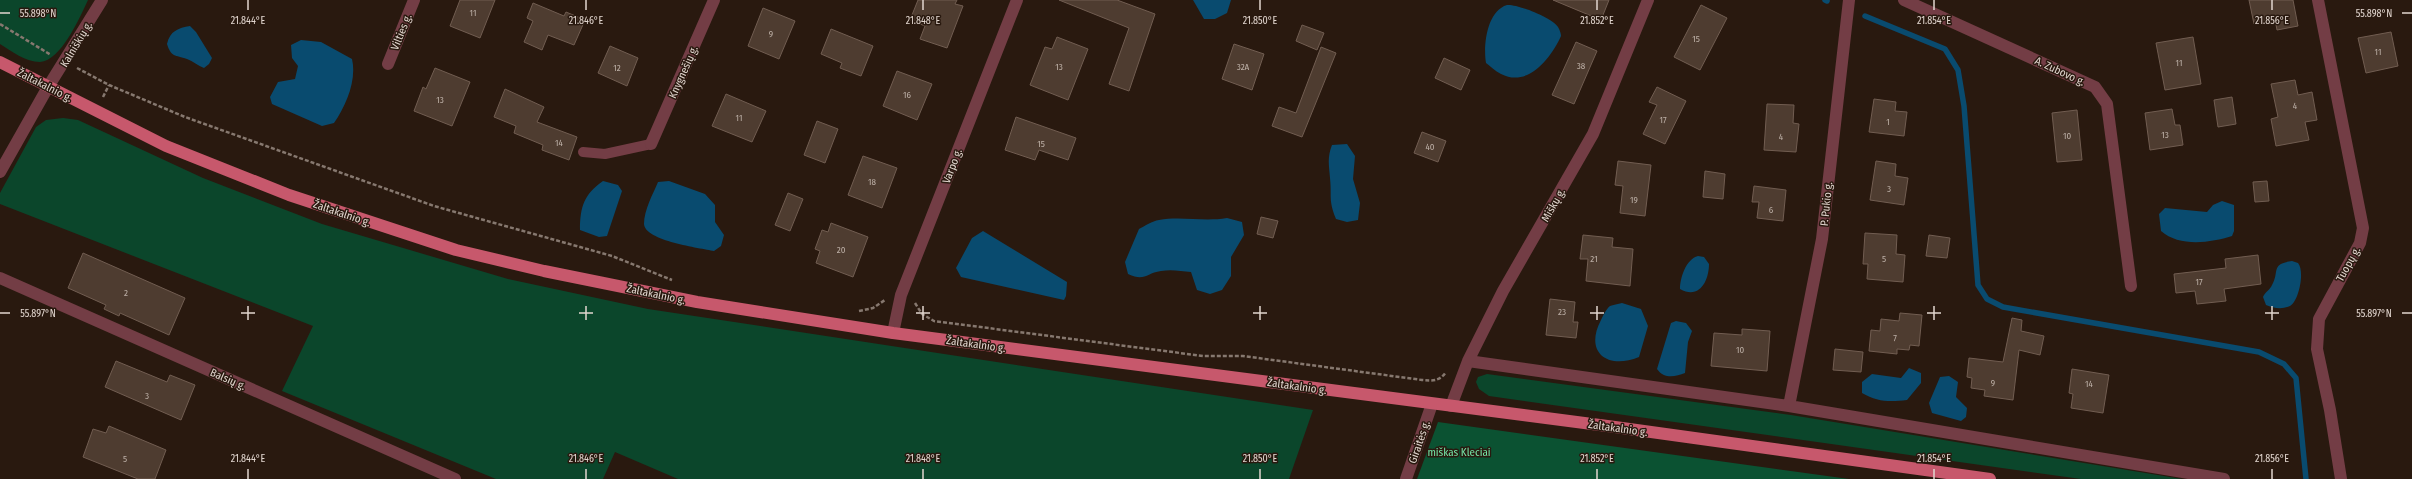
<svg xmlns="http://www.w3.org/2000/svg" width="2412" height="479" font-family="'Fira Sans Condensed',sans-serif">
<rect width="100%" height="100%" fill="#29190f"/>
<path fill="#0b462b" d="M0,0H88C80,17 61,61 40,62C26,62 11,51 0,44Z
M63,118L78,120L203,178L322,224L508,279L648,309L1313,410L1289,479H678L615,452L603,479H496L282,391L313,326L0,204V193L36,127L46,120Z
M1487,374L1791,415L2182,479H2081L1489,396L1479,389L1476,382L1478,377Z"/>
<path fill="#0b5232" d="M1438,422L1849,479H1417Z"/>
<path fill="#094b6f" d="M1193,0H1231L1227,13L1215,19H1204Z
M1507,5C1518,4 1552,18 1558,27C1560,30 1561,34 1561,36C1551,58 1528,88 1501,74C1495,71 1490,66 1486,63C1483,45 1487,11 1507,5Z
M190,26L196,32L212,58L209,64L204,68C198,66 193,61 187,59C175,55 171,57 167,44C170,31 178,28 190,26Z
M301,40L321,42L352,59C357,80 346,106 334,123L322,126L272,104L270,97L278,82L295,79L298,66L292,58L291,45Z
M1347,144L1355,156L1353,179L1360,203L1358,220L1347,222L1336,219C1328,199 1332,197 1330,178C1329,165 1327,158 1332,145Z
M603,181L618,185L622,191L607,236L599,237L580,230C580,207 584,194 603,181Z
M669,181L705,194L715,205V222L724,235L721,246L714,251C700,248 645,241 644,224C644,210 653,194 658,182Z
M2222,201L2234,205V231L2232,236C2210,243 2179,247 2161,231L2159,214L2165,208L2207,212L2213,205Z
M1227,218L1242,222L1244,235L1231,257V276L1222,290L1210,294L1197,290L1191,272C1181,271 1171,269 1161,271C1146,273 1145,282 1128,274L1125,262L1139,229C1145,226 1152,221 1159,220C1181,216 1204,222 1227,218Z
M983,231L1067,282L1066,296L1064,300L961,277L956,268L972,238Z
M1698,256L1704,257L1709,264C1709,280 1700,300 1680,289C1680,278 1686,259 1698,256Z
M2292,261L2298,263C2305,271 2299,301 2290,306C2282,310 2273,308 2266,305L2263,297C2265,292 2270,290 2272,285C2280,271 2270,264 2292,261Z
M1622,303L1641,309L1648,326L1639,357C1607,370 1584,352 1601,320C1603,316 1606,309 1610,306C1613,305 1618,304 1622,303Z
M1676,321L1686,323L1692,331L1688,342L1685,373C1675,377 1664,379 1657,369L1671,323Z
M1909,368L1921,373V383L1907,400C1890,402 1877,402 1862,393V382L1872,374L1901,378Z
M1949,376L1958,382L1956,397L1967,408L1966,417L1961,421L1932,413L1929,403L1940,377Z"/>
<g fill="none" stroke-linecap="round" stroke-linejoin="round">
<path stroke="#094b6f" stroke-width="5.5" d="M1825,0L1827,1
M1865,16L1945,49L1958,70L1964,106L1978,285L1987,299L2003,307L2259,352L2284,364L2296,378L2306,479"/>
</g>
<path fill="#4e3c30" stroke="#715d51" d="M460,0H495L480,38L450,26Z
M918,0H957L955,4L963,6L947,48L920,39L925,26L910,20Z
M1059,0H1117L1155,14L1129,91L1109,84L1129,28Z
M1553,0H1609L1601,20Z
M2249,0H2293L2298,26L2277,30L2275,19L2254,24Z
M533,3L564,16L566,12L585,20L574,45L548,35L542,50L524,42L533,21L527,18Z
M1701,5L1727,18L1700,70L1674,57Z
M763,8L795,21L779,59L748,46Z
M1302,25L1324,33L1317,50L1296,41Z
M831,29L873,46L861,76L840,68L842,63L821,54Z
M2391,32L2398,66L2366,73L2358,38Z
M1057,37L1088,49L1068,100L1030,85L1045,47L1052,49Z
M2193,37L2201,84L2165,90L2156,43Z
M1576,42L1597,51L1574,104L1552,95Z
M1234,44L1264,54L1252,90L1222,79Z
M610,46L638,58L627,86L598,73Z
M1321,47L1336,53L1302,137L1272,126L1279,107L1296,113Z
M1444,58L1470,70L1461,90L1435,78Z
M435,68L470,82L452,126L414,111L423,87L426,89Z
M897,71L932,84L917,120L883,106Z
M2295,80L2298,95L2312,92L2317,120L2305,122L2309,140L2276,146L2271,119L2278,117L2271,84Z
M1657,87L1686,101L1665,144L1643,134L1657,105L1649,102Z
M505,89L544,107L537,122L577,137L569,160L542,150L543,145L514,133L516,126L494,117Z
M726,94L766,111L752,142L712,126Z
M2232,97L2236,124L2218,127L2214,100Z
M1874,99L1896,102L1895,111L1907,112L1904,136L1869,132Z
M1767,104L1794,105L1793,123L1799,124L1796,152L1764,150Z
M2172,109L2175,125H2180L2183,145L2150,150L2145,113Z
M2077,110L2082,160L2057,162L2052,113Z
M1016,117L1076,138L1068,160L1039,150L1035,160L1005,150Z
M817,121L838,129L825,163L804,155Z
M1422,132L1446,141L1438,162L1414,153Z
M863,156L897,168L882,208L848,195Z
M1618,161L1651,165L1645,216L1620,213L1623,186L1615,185Z
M1876,161L1896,164L1895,176L1908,178L1904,205L1870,200Z
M1705,171L1725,174L1723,199L1703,197Z
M2267,181L2269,201L2255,202L2253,182Z
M1754,186L1786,190L1783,221L1757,218L1759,202H1752Z
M788,193L803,199L790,231L775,225Z
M1261,217L1278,221L1273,238L1257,234Z
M831,223L868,237L853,277L816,263L820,251L815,249L822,230L828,232Z
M1865,233L1897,235L1896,254L1905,255L1903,282L1867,279L1868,264H1863Z
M1583,235L1613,238L1612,247L1633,249L1630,286L1586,281L1588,259H1580Z
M1929,235L1950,238L1947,258L1926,256Z
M83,253L185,298L169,335L120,313L119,316L104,309L106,305L68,288Z
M2258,255L2261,284L2224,289L2226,301L2197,304L2195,291L2176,293L2174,274L2226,268L2225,259Z
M1550,299L1575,302L1573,322H1578L1576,338L1546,335Z
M1900,313L1922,315L1919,346L1910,345L1909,350L1897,349V354L1869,351L1871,330L1880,331L1881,319L1899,321Z
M2012,318L2022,320L2021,331L2044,336L2040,355L2019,350L2013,400L1984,396L1985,390L1971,388L1972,378L1967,377L1969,358L2003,362Z
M1742,329L1770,331L1767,371L1711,366L1714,333L1742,335Z
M1835,349L1863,352L1861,372L1833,370Z
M116,361L167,382L170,375L195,385L181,420L105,387Z
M2072,369L2109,375L2103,413L2071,408L2073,394L2069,393Z
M109,426L166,450L155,479H138L83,457L93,429L106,433Z"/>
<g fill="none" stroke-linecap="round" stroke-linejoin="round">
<path stroke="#86786f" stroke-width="2.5" stroke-dasharray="4 2" stroke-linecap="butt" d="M0,24L51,55
M77,68L109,85L185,117L434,206L612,256L672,280
M103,97L109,85
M915,303L922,314L934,321L1203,356H1243L1422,380C1433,381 1440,381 1446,372
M859,311L873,308L885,300"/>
<path stroke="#733d45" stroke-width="10" d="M583,152L605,154L651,144"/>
<path stroke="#733d45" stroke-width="12" d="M1904,0L2095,87L2107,104L2131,286
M2318,0L2363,228L2360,243L2319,319L2317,349L2330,410L2341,479
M388,64L414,0
M651,144L714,0
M0,172L48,87L102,0
M0,278L455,479
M893,333L901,295L1017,0
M1468,361L1789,406L2224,479
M1451,406L1468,361L1503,291L1593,134L1648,0
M1789,406L1822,239L1849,0
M1406,479L1432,404"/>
<path stroke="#c7586c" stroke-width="12" d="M0,62L166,146L289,195L456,250L544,271L697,302L893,333L1615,427L1990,479"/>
</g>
<path fill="none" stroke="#e2d6cf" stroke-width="1.5" d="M248,0V10M586,0V10M923,0V10M1260,0V10M1597,0V10M1934,0V10M2272,0V10M0,13H10M2402,13H2412M248,306V320M586,306V320M923,306V320M1260,306V320M1597,306V320M1934,306V320M2272,306V320M0,313H10M241,313H255M579,313H593M916,313H930M1253,313H1267M1590,313H1604M1927,313H1941M2265,313H2279M2402,313H2412M248,469V479M586,469V479M923,469V479M1260,469V479M1597,469V479M1934,469V479M2272,469V479"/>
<g text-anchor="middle" stroke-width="3" stroke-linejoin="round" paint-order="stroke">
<g font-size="9" fill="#bdb0a7">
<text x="473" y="16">11</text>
<text x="771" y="37">9</text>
<text x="1696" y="42">15</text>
<text x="2378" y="55">11</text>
<text x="2179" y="66">11</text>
<text x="1581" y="69">38</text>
<text x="1059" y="70">13</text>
<text x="1243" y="70">32A</text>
<text x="617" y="71">12</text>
<text x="907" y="98">16</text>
<text x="440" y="103">13</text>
<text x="2295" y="109">4</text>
<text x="739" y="121">11</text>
<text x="1663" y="123">17</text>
<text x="1888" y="125">1</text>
<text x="2165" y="138">13</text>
<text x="2067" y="139">10</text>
<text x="1781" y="140">4</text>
<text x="559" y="146">14</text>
<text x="1041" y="147">15</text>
<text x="1430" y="150">40</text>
<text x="872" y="185">18</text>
<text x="1889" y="192">3</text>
<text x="1634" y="203">19</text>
<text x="1771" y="213">6</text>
<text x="841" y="253">20</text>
<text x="1594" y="262">21</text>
<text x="1884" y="262">5</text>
<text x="2199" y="285">17</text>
<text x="126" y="296">2</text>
<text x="1562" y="315">23</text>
<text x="1895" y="341">7</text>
<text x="1740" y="353">10</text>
<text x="1993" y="386">9</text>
<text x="2089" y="387">14</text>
<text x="147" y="399">3</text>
<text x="125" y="462">5</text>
</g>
<g font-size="11" fill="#e2d6cf" stroke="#29190f">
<text transform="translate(401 32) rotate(-68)" y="4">Vilties g.</text>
<text transform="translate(76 44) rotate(-59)" y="4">Kalniškių g.</text>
<text transform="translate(2060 71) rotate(25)" y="4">A. Zubovo g.</text>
<text transform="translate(683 72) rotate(-66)" y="4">Knygnešių g.</text>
<text transform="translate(45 85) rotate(27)" y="4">Žaltakalnio g.</text>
<text transform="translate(952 166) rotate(-69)" y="4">Varpo g.</text>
<text transform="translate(1826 204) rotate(-84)" y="4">P. Pukio g.</text>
<text transform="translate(1553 205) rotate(-60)" y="4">Miškų g.</text>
<text transform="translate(342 213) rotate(19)" y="4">Žaltakalnio g.</text>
<text transform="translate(2348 264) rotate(-61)" y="4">Tuopų g.</text>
<text transform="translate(656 294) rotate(12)" y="4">Žaltakalnio g.</text>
<text transform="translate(976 344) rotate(8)" y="4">Žaltakalnio g.</text>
<text transform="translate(228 379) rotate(24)" y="4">Balsių g.</text>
<text transform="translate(1297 386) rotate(8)" y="4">Žaltakalnio g.</text>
<text transform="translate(1618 428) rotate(8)" y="4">Žaltakalnio g.</text>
<text transform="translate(1419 442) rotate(-71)" y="4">Giraitės g.</text>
</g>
<g font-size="11" fill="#74e6a8" stroke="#29190f">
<text x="1459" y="456">miškas Kleciai</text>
</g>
</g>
<g font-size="10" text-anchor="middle" fill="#e2d6cf" stroke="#29190f" stroke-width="3" stroke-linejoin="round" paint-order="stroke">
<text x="38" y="17">55.898°N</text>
<text x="2374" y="17">55.898°N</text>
<text x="248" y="24">21.844°E</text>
<text x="586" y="24">21.846°E</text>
<text x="923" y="24">21.848°E</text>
<text x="1260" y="24">21.850°E</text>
<text x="1597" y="24">21.852°E</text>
<text x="1934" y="24">21.854°E</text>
<text x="2272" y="24">21.856°E</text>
<text x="38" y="317">55.897°N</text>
<text x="2374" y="317">55.897°N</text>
<text x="248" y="462">21.844°E</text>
<text x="586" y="462">21.846°E</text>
<text x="923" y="462">21.848°E</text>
<text x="1260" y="462">21.850°E</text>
<text x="1597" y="462">21.852°E</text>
<text x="1934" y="462">21.854°E</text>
<text x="2272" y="462">21.856°E</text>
</g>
</svg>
